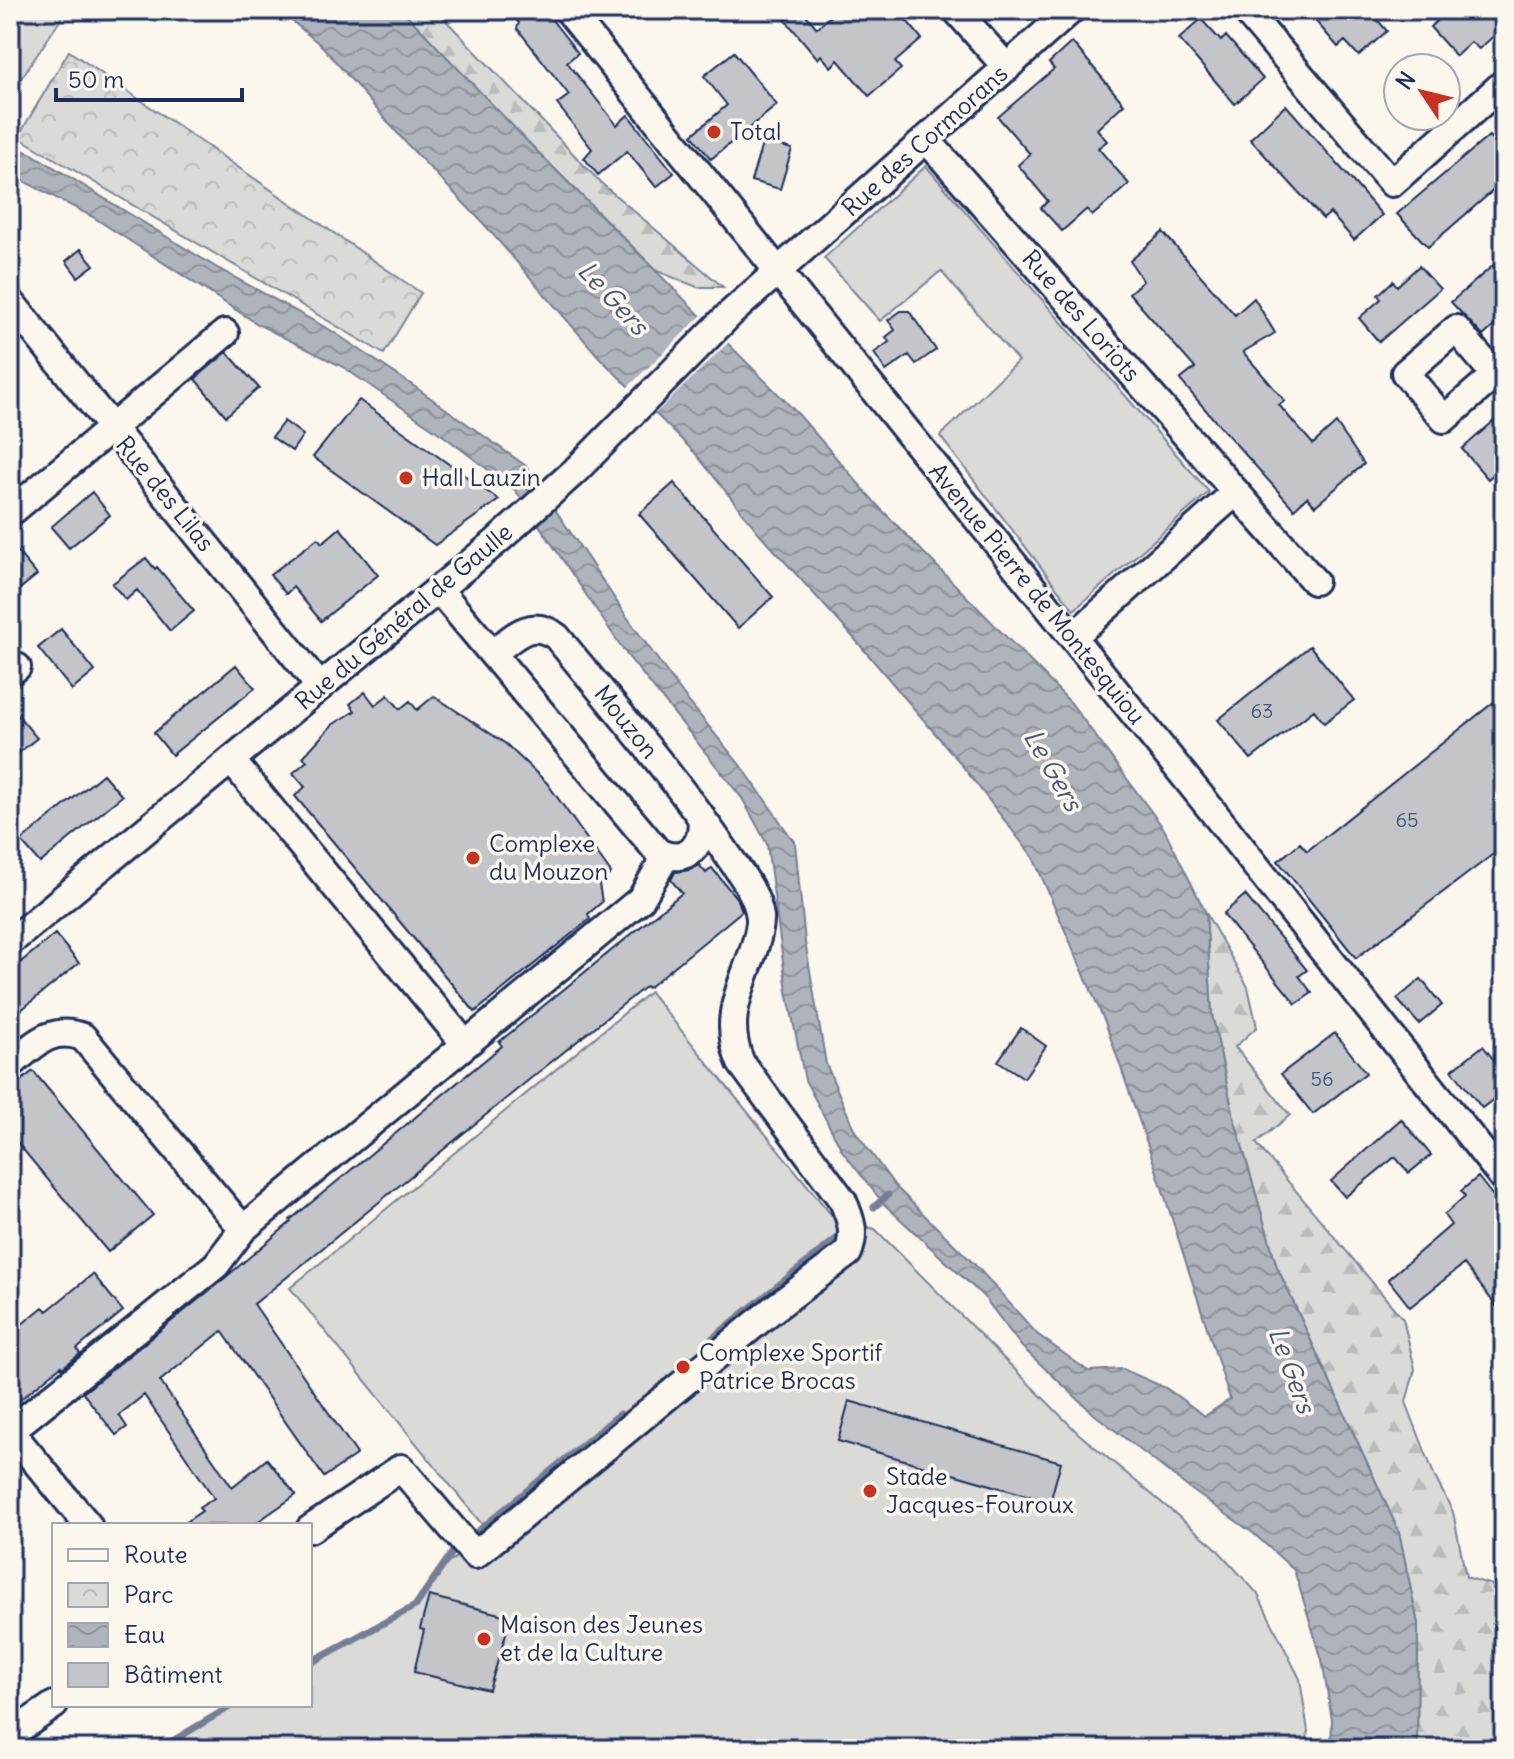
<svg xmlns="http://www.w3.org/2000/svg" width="1514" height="1759" font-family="Delius,sans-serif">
<defs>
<pattern id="forest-firs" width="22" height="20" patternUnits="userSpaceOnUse" patternTransform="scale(2)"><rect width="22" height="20" fill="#dadad7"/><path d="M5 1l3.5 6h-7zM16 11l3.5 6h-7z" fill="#babbbb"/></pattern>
<pattern id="park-crowns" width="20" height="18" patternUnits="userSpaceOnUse" patternTransform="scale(2)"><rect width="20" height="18" fill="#dadad7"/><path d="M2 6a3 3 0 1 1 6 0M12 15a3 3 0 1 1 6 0" fill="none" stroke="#babbbb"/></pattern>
<pattern id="water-waves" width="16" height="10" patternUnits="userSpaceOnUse" patternTransform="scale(2)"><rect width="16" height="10" fill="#afb3bb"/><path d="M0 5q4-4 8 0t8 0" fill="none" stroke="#8e929b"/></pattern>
</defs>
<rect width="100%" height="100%" fill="#fbf7ec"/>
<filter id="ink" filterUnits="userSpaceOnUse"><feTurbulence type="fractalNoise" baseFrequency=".0125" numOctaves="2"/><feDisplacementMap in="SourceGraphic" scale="16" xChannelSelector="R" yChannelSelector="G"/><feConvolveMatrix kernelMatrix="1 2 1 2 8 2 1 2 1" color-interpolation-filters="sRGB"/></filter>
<g filter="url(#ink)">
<path fill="#dadad7" stroke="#7a849a" stroke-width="2" d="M10,10H67L14,89L10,87Z
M926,166L1209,492L1074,610L940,436L1018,361L941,271L880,321L824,258Z
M650,992L834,1218L875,1229L1079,1434L1214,1546L1257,1593L1300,1679L1308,1731L1306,1749H163L236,1705H310V1666L418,1607L447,1564L489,1533L290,1288Z"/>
<path fill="url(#forest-firs)" stroke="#7a849a" stroke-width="2" d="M402,10H436L601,183L723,287H697L657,271L526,140Z
M1206,913L1248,987L1257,1027L1235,1047L1290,1115L1256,1143L1403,1319L1415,1369L1406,1402L1435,1477L1453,1512L1466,1577L1492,1585L1504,1599V1749H1417L1418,1624L1399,1532L1277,1267L1234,1118L1212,1014Z"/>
<path fill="url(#park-crowns)" stroke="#7a849a" stroke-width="2" d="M69,51L421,293L384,354L18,137Z"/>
<path fill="url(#water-waves)" stroke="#747e96" stroke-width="2" d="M279,10H402L526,140L799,415L878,506L1071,703L1164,829L1206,913L1212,1014L1234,1118L1277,1267L1399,1532L1418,1624L1417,1749H1331L1332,1720L1322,1660L1294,1570L1253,1533L1189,1488L1094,1414L1022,1347L984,1297L884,1204L843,1152L805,1080L787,991L767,844L742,798L627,655L516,491L445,437L343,367L259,325L93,217L10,174V145L32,154L219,269L332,331L418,389L526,466L627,617L684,696L745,771L795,843L805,942L826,1064L855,1131L895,1186L979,1269L1037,1334L1088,1371L1123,1369L1166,1388L1205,1416L1230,1399L1155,1166L1105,1022L1033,857L957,759L853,637L759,533L695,453L599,357L483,223L406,143L323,47Z"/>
<path fill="#fbf7ec" d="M704,313L731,340L653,416L626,389Z"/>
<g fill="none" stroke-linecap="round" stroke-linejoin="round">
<path stroke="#747e96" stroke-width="7" d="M874,1207L888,1195
M709,1341L840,1236
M477,1532L620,1414
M310,1662L415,1606L454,1550
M159,1749L233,1705"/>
</g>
<path fill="#c3c5c9" stroke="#1b2f5e" stroke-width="2" d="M508,10H544L578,53L567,62L617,125L628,115L674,173L656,187L627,151L598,175L584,158L592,149L557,104L569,95L517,28L519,23Z
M777,10H802L817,28L837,10H898L922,39L895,62L901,69L869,96L838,60L831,67L821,55L818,59Z
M1306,10H1369L1387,31L1359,56L1345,41L1338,47Z
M1448,10H1504V27L1479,49L1471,42L1456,56L1430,27Z
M1201,19L1221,41L1226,36L1263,79L1235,104L1179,39Z
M1072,42L1124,104L1097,129L1107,141L1098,148L1129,184L1092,216L1087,209L1062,231L1041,208L1048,201L1018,165L1030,154L998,117L1054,69L1049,63Z
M734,52L777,105L711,159L692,135L727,105L704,76Z
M1286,105L1382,215L1354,240L1330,213L1323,219L1250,139Z
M1489,136L1504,152V181L1428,247L1397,214Z
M763,141L792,149L780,189L751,181Z
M1163,232L1235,315L1254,298L1275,333L1243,352L1285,401L1279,405L1296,425L1313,444L1336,423L1364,464L1315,506L1307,497L1294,509L1217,423L1180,380L1195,368L1129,293L1143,281L1130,261Z
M81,249L94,265L78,277L66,261Z
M1504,256V317L1483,336L1451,302Z
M1419,266L1440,289L1379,342L1359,318L1381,299L1378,295L1393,281L1397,286Z
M901,311H909L936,350L916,364L909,355L886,371L874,353L889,342L886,337L895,330L888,320Z
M227,352L259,388L226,416L195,379Z
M359,400L499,500L435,545L313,457Z
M1504,412V465L1488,479L1462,449Z
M284,421L303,435L292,451L272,437Z
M674,483L773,597L738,628L639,514Z
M92,492L110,515L69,548L51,527Z
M340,528L378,575L321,621L293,587L286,594L270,575L318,538L322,543Z
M10,543L37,575L10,597Z
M146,558L155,569L157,567L194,611L170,631L137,590L126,600L112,584Z
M61,629L95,671L72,690L38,648Z
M1310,646L1354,700L1324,723L1314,710L1251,759L1218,720Z
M236,665L255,688L172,755L154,733Z
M365,692L375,705L388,695L400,709L410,701L417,710L434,696L506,744L547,783L611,873L599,884L602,902L588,914L590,919L475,1012L295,796L305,787L293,773L307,761L303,757L332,725L355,711L350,704Z
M1494,702L1504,714V846L1356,958L1278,861L1300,843L1307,851Z
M10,706L37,738L10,760Z
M103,774L122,796L40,863L21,841Z
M699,865L706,873L712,868L738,900L742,911L648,988L646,986L530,1079L254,1304L357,1454L324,1477L222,1331L160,1381L232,1487L267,1459L296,1495L253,1525H181L202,1511L199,1508L214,1498L144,1395L119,1415L127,1427L116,1435L83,1393L226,1277L291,1222L290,1220L502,1046L499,1042L682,893L671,880L675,872L690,870Z
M1245,895L1307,970L1299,976L1312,993L1296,1004L1223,914Z
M55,934L79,963L10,1019V971Z
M1421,979L1442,1005L1419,1024L1397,999Z
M1021,1028L1046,1046L1024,1078L998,1061Z
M1335,1033L1366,1073L1313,1114L1281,1074Z
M1483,1046L1504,1073V1091L1482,1108L1452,1070Z
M33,1071L153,1215L108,1252L10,1134V1090Z
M1401,1119L1431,1155L1409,1173L1395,1157L1345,1197L1331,1181Z
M1478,1177L1504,1210V1215L1490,1226L1504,1245V1316L1464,1264L1410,1307L1388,1279L1451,1225L1444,1215L1465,1196L1461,1191Z
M93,1274L123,1311L77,1349L80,1354L62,1368L61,1366L10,1408V1334L43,1307L47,1311Z
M849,1401L1061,1462L1050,1502L838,1441Z
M429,1596L511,1617L489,1690L414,1672L424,1630L420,1629Z"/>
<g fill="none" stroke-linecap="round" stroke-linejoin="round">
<g stroke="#1b2f5e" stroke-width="32">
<path id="minor" d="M568,10L1210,808L1504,1179
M956,10L1007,68
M1245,10L1392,183L1504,83
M926,139L1314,581
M10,301L320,687
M1495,375L1456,329L1405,373L1444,419L1504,367
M10,513L225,333
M439,590L658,852C688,866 705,844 701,816
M1073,637L1236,492
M10,672L17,667
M231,760L465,1044
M10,942L497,541L575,471L731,313L1071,10
M10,1065C34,1045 51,1025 83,1037L243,1229
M10,1431L216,1265L243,1229L641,899L666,856
M10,1431L88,1525
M310,1529L401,1468L475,1555L772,1310L848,1253C856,1233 851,1220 843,1201L741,1063C723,1022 739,992 753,952C756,941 761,929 760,917C756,890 737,869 723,848C672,774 613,706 557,637C531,617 513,637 493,654
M10,1735L54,1705"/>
</g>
<use href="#minor" stroke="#fbf7ec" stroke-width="26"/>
</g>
</g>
<g fill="#c8321e" stroke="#fbf7ec" stroke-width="3">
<circle cx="714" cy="132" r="8"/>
<circle cx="406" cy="478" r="8"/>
<circle cx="473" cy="858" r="8"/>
<circle cx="683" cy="1367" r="8"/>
<circle cx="870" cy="1491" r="8"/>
<circle cx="484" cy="1639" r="8"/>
</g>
<g text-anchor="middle" stroke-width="7" stroke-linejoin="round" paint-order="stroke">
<g font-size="20" fill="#455479">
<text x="1262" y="718">63</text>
<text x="1407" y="827">65</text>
<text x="1322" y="1086">56</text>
</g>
<g font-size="24" fill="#1b2f5e" stroke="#fbf7ec" text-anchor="start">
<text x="730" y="140">Total</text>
<text x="422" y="486">Hall Lauzin</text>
<text x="489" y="852">Complexe<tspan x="489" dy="28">du Mouzon</tspan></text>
<text x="699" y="1361">Complexe Sportif<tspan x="699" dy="28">Patrice Brocas</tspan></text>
<text x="886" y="1485">Stade<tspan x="886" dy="28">Jacques-Fouroux</tspan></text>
<text x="500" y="1633">Maison des Jeunes<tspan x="500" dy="28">et de la Culture</tspan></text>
</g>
<g font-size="24" fill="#1b2f5e" stroke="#fbf7ec">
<text transform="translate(925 141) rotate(-42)" y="8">Rue des Cormorans</text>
<text transform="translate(1081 316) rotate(49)" y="8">Rue des Loriots</text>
<text transform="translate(165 494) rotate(51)" y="8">Rue des Lilas</text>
<text transform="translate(1037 594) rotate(51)" y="8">Avenue Pierre de Montesquiou</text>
<text transform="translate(404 617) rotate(-40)" y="8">Rue du Général de Gaulle</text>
<text transform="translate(626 722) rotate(51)" y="8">Mouzon</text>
</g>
<g font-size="26" font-style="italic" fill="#47577a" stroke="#fbf7ec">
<text transform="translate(613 298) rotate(47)" y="9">Le Gers</text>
<text transform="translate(1053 770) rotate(60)" y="9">Le Gers</text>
<text transform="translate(1292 1370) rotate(70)" y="9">Le Gers</text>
</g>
</g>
<rect width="1514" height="1759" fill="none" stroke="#fbf7ec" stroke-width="40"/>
<rect x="20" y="20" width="1474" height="1719" fill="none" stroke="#1b2f5e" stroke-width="3" filter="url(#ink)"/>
<rect x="52" y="1523" width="260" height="184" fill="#fbf7ec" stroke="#a1a7b3" stroke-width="2"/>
<rect x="68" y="1549" width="40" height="12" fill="#fbf7ec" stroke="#a1a7b3" stroke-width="2"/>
<text x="124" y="1563" font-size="24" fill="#1b2f5e">Route</text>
<rect x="68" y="1583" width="40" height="24" fill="url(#park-crowns)" stroke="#a1a7b3" stroke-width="2"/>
<text x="124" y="1603" font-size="24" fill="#1b2f5e">Parc</text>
<rect x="68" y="1623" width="40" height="24" fill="url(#water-waves)" stroke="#a1a7b3" stroke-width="2"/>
<text x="124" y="1643" font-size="24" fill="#1b2f5e">Eau</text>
<rect x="68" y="1663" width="40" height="24" fill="#c3c5c9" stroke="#a1a7b3" stroke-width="2"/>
<text x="124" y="1683" font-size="24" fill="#1b2f5e">Bâtiment</text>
<g transform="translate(1422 92) rotate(305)"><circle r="38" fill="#fbf7ec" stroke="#a1a7b3" stroke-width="2"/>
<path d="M0-6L14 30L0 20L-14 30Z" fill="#c8321e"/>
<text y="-12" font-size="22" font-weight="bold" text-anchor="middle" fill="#1b2f5e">N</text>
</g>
<path d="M56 88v12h186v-12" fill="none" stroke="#1b2f5e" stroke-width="4"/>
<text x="68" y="88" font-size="24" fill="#1b2f5e" stroke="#fbf7ec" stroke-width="6" paint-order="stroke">50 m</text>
</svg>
